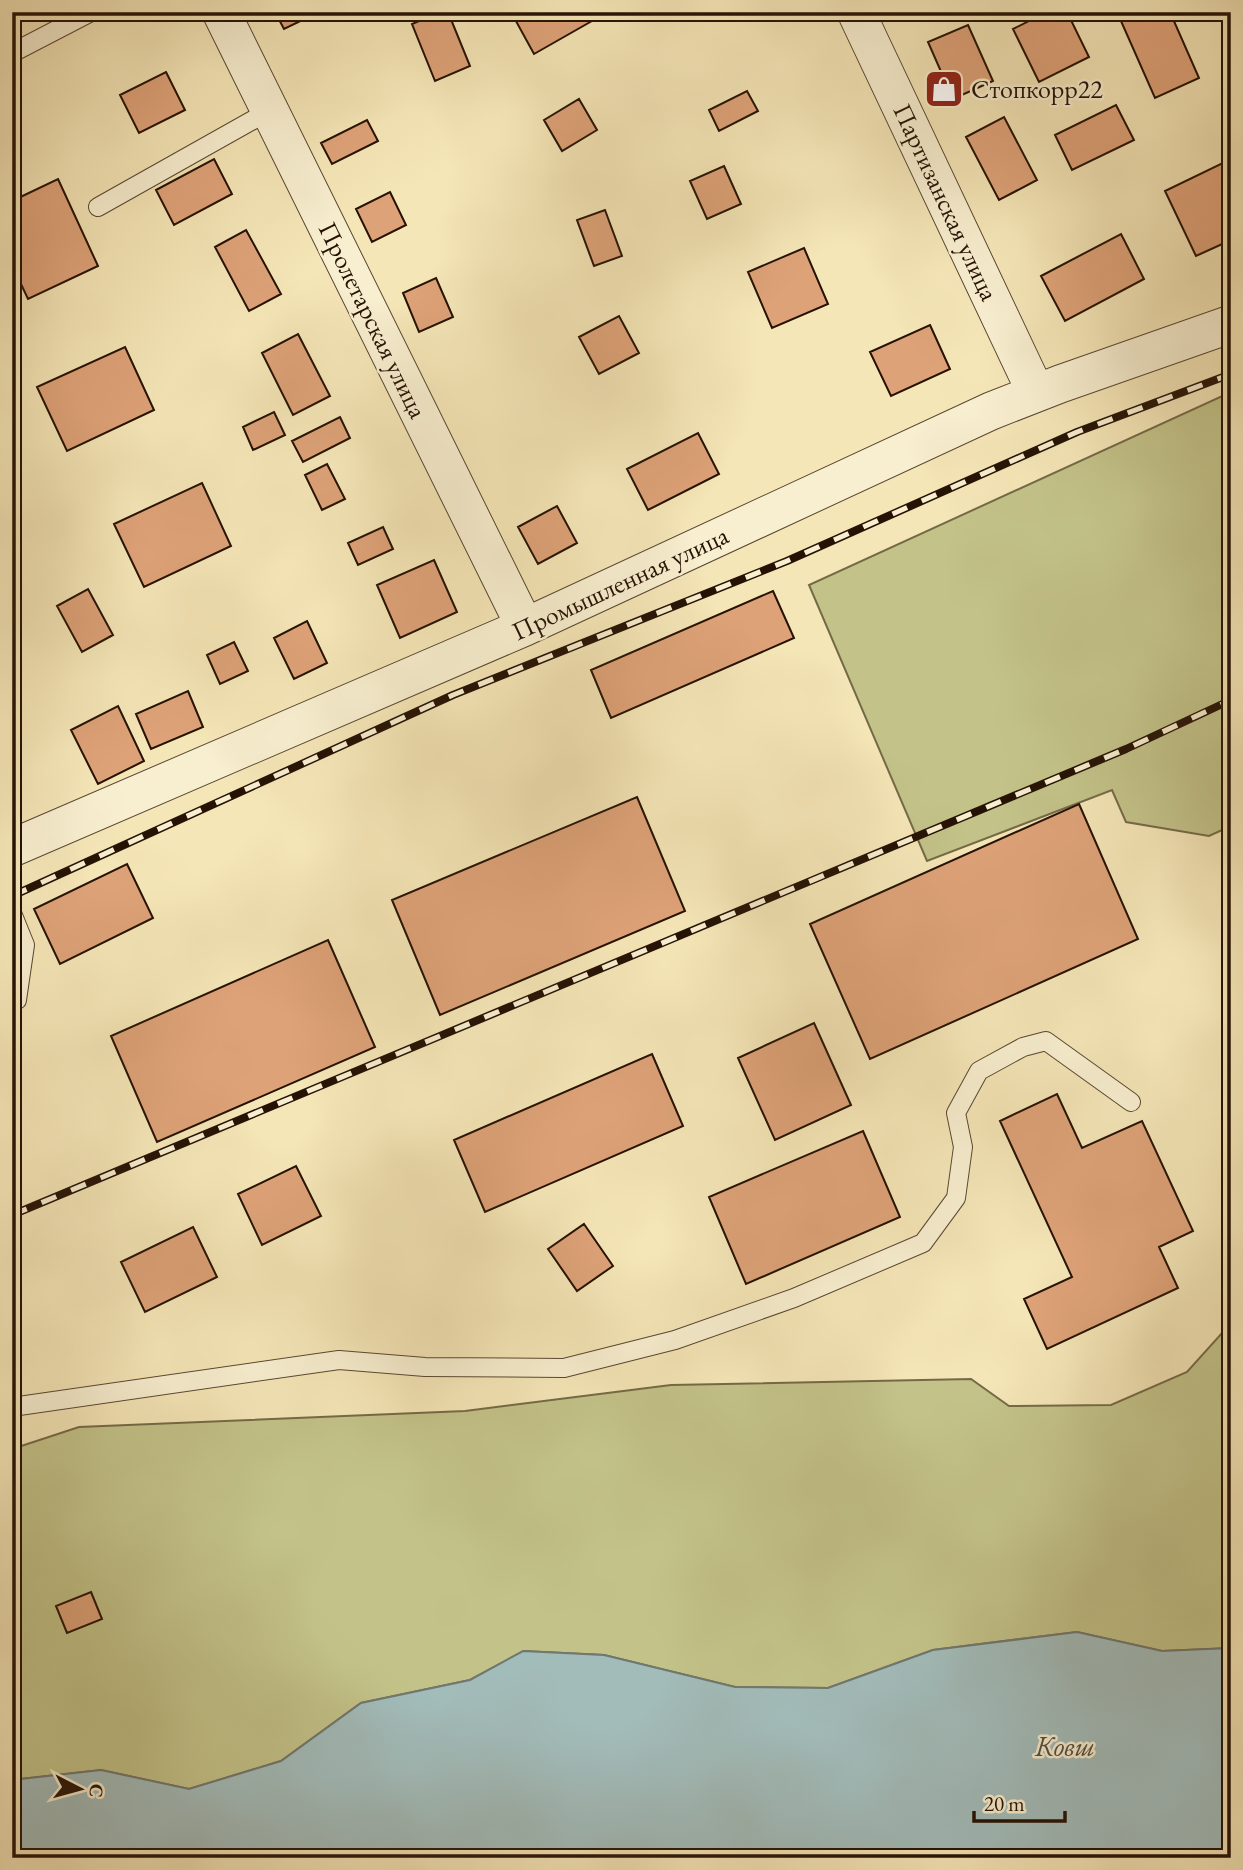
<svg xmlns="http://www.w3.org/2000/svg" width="1243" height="1870" font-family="'EB Garamond',serif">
<rect width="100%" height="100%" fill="#f5e6b7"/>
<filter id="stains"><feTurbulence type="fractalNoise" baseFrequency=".00286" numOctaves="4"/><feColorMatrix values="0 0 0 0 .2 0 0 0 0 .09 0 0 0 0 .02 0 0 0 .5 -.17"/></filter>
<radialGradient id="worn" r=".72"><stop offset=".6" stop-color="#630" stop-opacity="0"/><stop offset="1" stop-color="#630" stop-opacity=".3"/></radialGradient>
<path fill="#c3c389" stroke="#746a46" stroke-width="2" d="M1231,392V826L1209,836L1126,822L1112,790L927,861L809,585Z
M1231,1323V1648L1162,1651L1077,1632L933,1650L828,1688L735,1687L604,1655L524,1651L470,1680L361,1703L281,1761L189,1789L101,1770L12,1780V1449L79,1427L465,1411L671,1385L971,1379L1009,1406L1111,1405L1187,1372Z"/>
<path fill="#a2bcba" stroke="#707871" stroke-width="2" d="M1077,1632L1162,1651L1231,1648V1858H12V1780L101,1770L189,1789L281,1761L361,1703L470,1680L523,1651L604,1655L735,1687L828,1688L933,1650Z"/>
<path fill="#dea278" stroke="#251204" stroke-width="2" d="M275,12H319L284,29Z
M440,12H448L470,66L435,81L412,24Z
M511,12H606V13L534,54Z
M1047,12H1067L1089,57L1039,82L1013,29Z
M1117,12H1170L1199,78L1155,98Z
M968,25L993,81L953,99L928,42Z
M166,72L185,110L139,133L120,95Z
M747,91L758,111L719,131L709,110Z
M579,99L597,130L562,151L544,120Z
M1116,105L1134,140L1072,170L1055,135Z
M1004,117L1037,180L999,200L966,137Z
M367,120L378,141L332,164L321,143Z
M214,159L232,194L174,225L156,190Z
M1231,159V240L1196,256L1165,191Z
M724,166L741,204L707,219L690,181Z
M58,179L98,266L28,299L12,265V201Z
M390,192L406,225L372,242L356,209Z
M605,210L622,256L594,266L577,220Z
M246,230L281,294L249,311L215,247Z
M1121,234L1144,279L1065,321L1041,276Z
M804,248L828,304L772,328L748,272Z
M436,278L453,317L419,332L403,293Z
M619,316L639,353L599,374L579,337Z
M930,325L950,369L891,396L870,352Z
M298,334L330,396L293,415L262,353Z
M125,347L154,410L67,451L37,387Z
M274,412L285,435L253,450L243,427Z
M340,417L350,438L303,462L292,441Z
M698,433L719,474L648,510L627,469Z
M327,464L345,499L322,510L305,475Z
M202,483L231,546L144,587L114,524Z
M557,506L577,543L538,564L518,527Z
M383,527L393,549L358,565L348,543Z
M434,560L457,612L400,638L377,585Z
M88,589L113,635L82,652L57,606Z
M773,591L794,638L611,718L591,670Z
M307,621L327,663L294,679L274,638Z
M234,642L248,671L220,684L207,655Z
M188,691L203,727L151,749L136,714Z
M118,706L144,761L98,784L71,730Z
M637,797L685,911L440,1015L392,900Z
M1079,804L1138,939L870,1059L810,924Z
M127,864L153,918L60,964L34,909Z
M328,940L375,1047L157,1142L111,1036Z
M814,1023L851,1105L775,1140L738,1058Z
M652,1054L683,1126L485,1212L454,1140Z
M1057,1094L1082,1148L1142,1121L1193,1231L1159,1247L1178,1288L1047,1349L1024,1299L1072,1277L1000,1121Z
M863,1131L900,1217L746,1284L709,1197Z
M296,1166L321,1216L262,1245L238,1194Z
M584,1224L613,1266L577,1291L548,1249Z
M193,1227L217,1277L145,1312L121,1262Z
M91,1592L102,1619L67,1633L56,1606Z"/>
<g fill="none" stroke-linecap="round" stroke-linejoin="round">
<g stroke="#594731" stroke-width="20">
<path id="lane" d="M12,53L91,12
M98,207L269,111
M12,913L25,945L17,1000L12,1003
M12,1407L339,1360L425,1367L564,1368L675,1340L794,1298L923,1243L956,1198L963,1147L956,1113L979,1071L1023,1047L1046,1041L1131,1102"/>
</g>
<g stroke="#594731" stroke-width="39">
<path id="street" d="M221,12L525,627
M856,12L1036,393
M12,848L525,627L991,411L1060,384L1231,324"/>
</g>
<use href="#lane" stroke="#f8efd0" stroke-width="18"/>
<use href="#street" stroke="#f8efd0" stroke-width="37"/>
<g stroke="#251204" stroke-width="8">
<path id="rail" d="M12,896L453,695L787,561L1077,432L1231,374
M12,1215L1126,749L1231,700"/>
</g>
<use href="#rail" stroke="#f8efd0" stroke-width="5" stroke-dasharray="16" stroke-linecap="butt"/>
</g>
<defs>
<g id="shop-square" transform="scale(2.0125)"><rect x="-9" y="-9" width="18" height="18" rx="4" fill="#8f2418" stroke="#f8efd0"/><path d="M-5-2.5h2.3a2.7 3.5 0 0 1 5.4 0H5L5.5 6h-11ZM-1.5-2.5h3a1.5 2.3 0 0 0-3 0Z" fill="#fff"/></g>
</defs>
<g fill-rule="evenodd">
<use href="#shop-square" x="944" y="89"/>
</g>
<g text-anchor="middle" stroke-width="5" stroke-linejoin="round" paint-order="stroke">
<g font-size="26" fill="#251204" stroke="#f8efd0" text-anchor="start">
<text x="971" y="98">Стопкорр22</text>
</g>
<g font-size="26" fill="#251204" stroke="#f8efd0">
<text transform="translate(946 202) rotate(65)" y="9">Партизанская улица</text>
<text transform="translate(373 320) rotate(64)" y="9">Пролетарская улица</text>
<text transform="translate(620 583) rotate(-25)" y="9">Промышленная улица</text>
</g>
<g font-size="28" font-style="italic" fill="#514e44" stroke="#f8efd0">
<text x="1065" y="1756">Ковш</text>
</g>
</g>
<rect width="1243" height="1870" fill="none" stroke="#f5e6b7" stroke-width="42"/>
<rect x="14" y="14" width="1215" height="1842" fill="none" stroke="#251204" stroke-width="3.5"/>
<rect x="21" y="21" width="1201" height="1828" fill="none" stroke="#251204" stroke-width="2"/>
<g transform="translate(80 1789) rotate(96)" stroke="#f8efd0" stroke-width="5" paint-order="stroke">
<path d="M0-5L12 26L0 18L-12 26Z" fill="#251204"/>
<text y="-10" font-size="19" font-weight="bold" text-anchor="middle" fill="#251204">С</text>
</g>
<path d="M974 1811v10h91v-10" fill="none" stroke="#251204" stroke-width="3.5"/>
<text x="984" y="1811" font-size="21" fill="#251204" stroke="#f8efd0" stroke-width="5" paint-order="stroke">20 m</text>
<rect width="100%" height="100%" filter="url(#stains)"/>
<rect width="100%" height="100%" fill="url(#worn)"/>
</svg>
